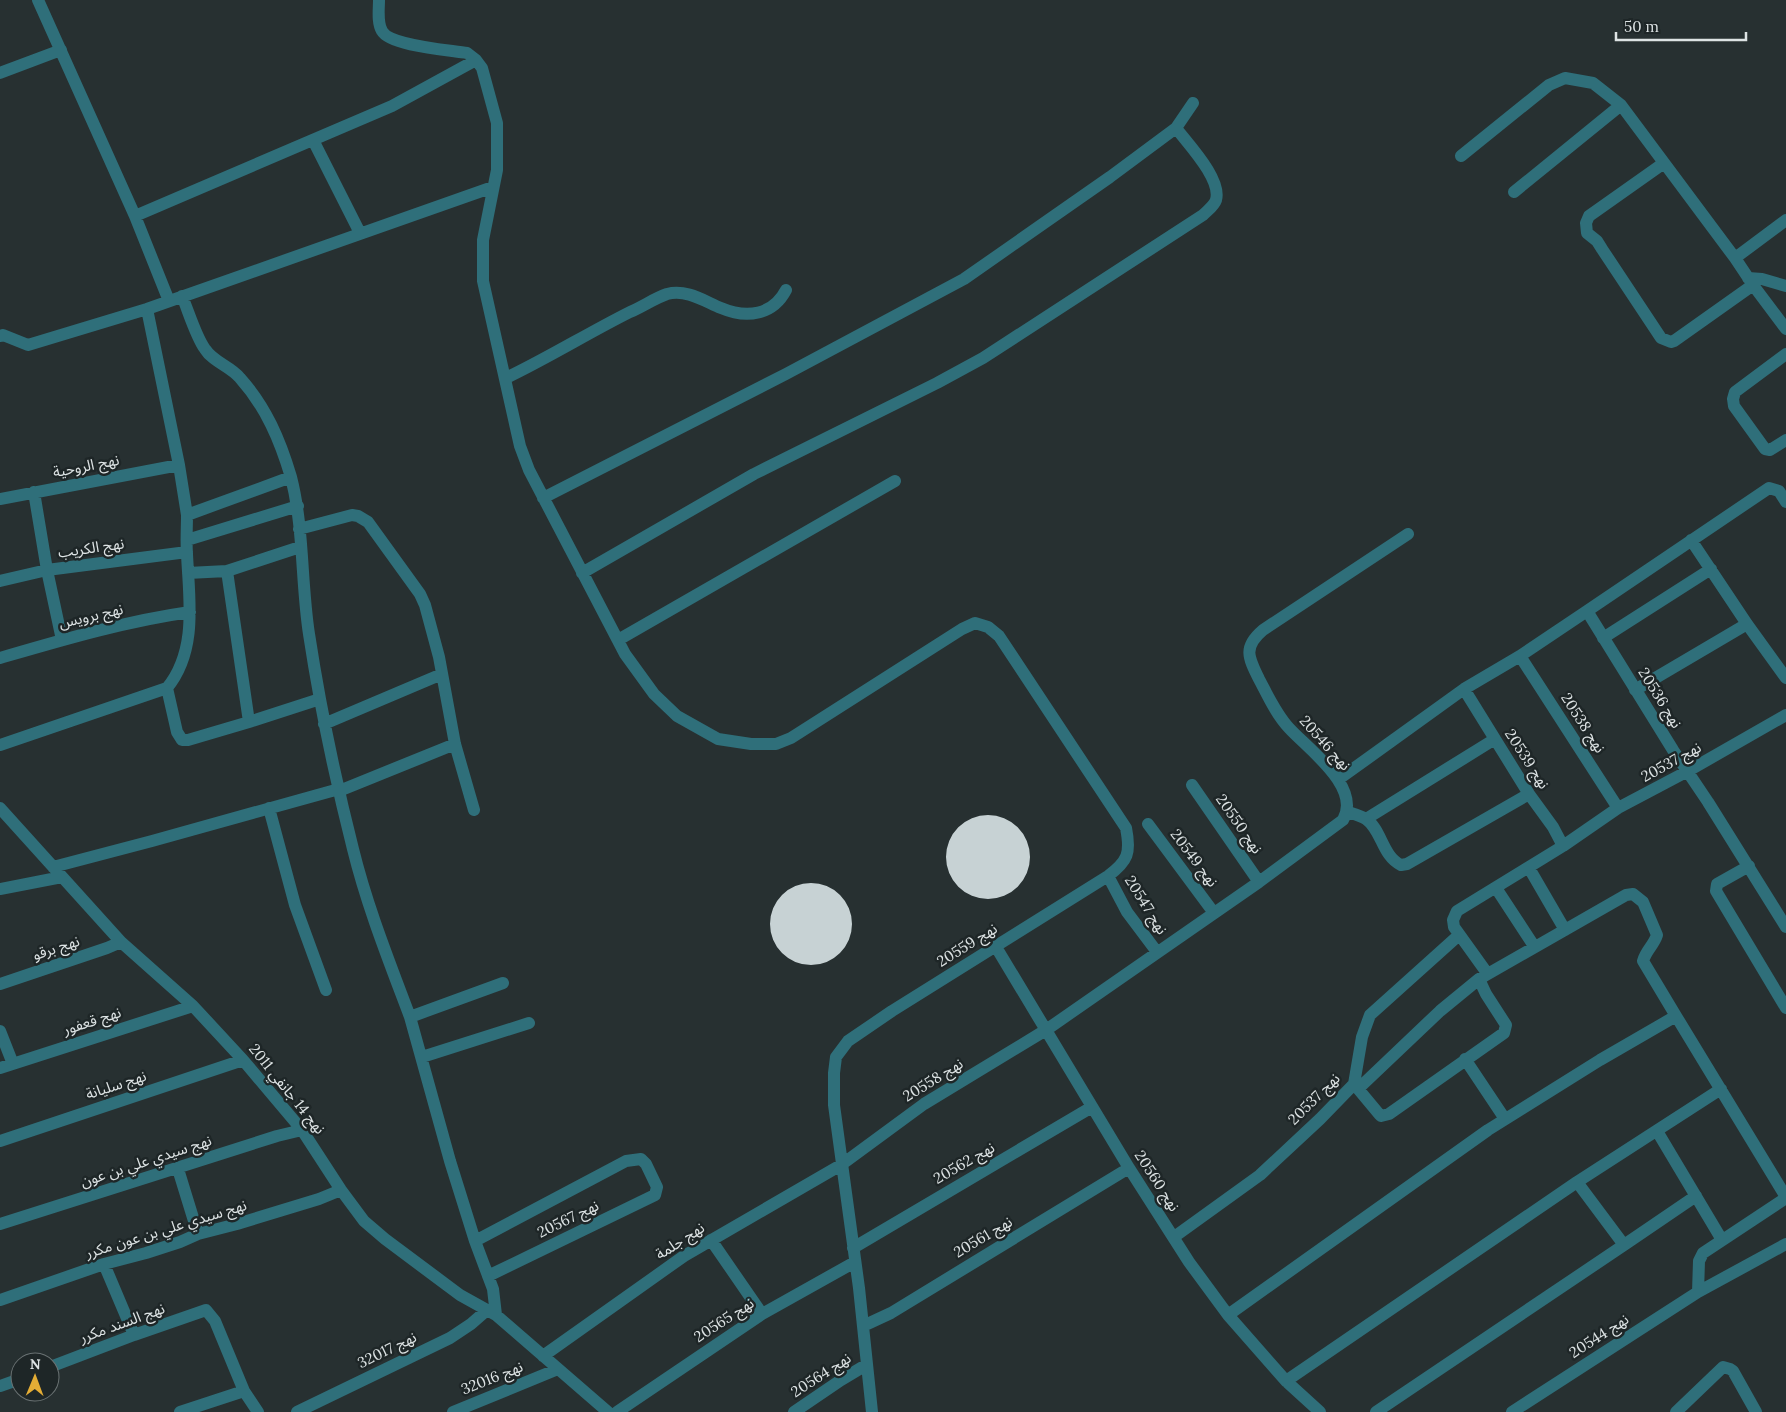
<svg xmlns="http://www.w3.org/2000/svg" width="1786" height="1412" font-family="Lora,'Noto Sans Arabic',serif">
<rect width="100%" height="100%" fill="#273031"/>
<path fill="#c7d2d4" d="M946 857a42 42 0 1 1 84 0a42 42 0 1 1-84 0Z
M770 924a41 41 0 1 1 82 0a41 41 0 1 1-82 0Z"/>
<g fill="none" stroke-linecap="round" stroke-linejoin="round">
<path stroke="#2f6f7a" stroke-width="12" d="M38,0L135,216L169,301
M379,0C379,9 377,23 382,31C390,46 450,50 467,53L476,60L482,68L497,123V170L483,240V281L520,446L529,470L625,654L654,694L677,716L718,739L751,744H776L791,738L962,629L975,623L988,627L999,636L1126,828C1131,853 1128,861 1108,876L892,1011L848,1041L836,1057L834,1073V1105L859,1288L872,1412
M0,73L61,50
M313,140L360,233
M1461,156L1549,85L1565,78L1593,83L1621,105L1735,258L1786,220
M1664,163L1589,216L1586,223L1587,233L1597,241L1602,249L1661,338L1671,342L1674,341L1753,285
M1514,192L1621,105
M135,216L392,106L476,60
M1735,258L1753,285L1786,329
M1748,278L1762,279L1786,286
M182,296C188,310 196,337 205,349C213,362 230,366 240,378C266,407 280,440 291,477
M147,309L179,465L187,515
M0,336L3,335L28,345L147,309L493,187
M1786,354L1735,392L1733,399L1734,406L1765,449L1770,450L1786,440
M506,378C548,358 588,333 630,312C642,307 655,298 667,294C687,289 704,301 721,308C747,319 773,315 786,290
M34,492L47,570L62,640
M543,498L786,374L964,279L1110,177L1176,128L1193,103
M0,499L179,465
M299,529L352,515L358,516L368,522L420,594L425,605L439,657L455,744L474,810
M187,540L298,506
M1691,540L1747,624L1786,678
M188,573L227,571
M582,573L754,474L937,383L983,358L1203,215C1208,210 1214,206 1216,200C1222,179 1188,144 1176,128
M0,581L47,570L187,552
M1587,611L1769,488L1779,491L1786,502
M1603,638L1711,569
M618,640L895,481
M1520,656L1618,808
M0,658C62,640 126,621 190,612
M167,688L177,732L182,740H188L249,722L320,699
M1464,689L1529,794L1553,827L1563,846
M1635,690L1747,624
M249,722L227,571L300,547
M324,724L442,674
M0,745L167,688C198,650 189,599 187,554C186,541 187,528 187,515L291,477C304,528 301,582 309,634C320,706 335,778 353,849C367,906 389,961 410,1017L503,983
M1339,779L1464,689L1520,656L1587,611L1673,750L1708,802L1786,927
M1192,785L1259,882
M339,791L455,744
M0,808L121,942L193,1006L243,1060L302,1130L341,1190L364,1221L385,1239L460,1295L496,1315L608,1412
M269,808L295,905L326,990
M1348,812C1354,814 1361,816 1366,819C1382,830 1382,856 1401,865L1407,864L1529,794
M1366,819L1495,739
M1148,824L1214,913
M1749,866L1717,884L1716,891L1786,1008
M53,867L152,841L339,789
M1529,868L1565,930
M1108,876L1127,912L1157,952
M1496,888L1534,946
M0,889L62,877
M996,947L1129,1168L1189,1262L1228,1315L1286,1381L1320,1412
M1487,973L1454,927L1453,920L1457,911L1563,846L1618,808L1688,771L1786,715
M0,984L107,948L121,942
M1676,1016L1786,1197
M410,1017L450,1161L475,1241L493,1289L496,1315
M0,1031L13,1064
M422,1057L529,1023
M1465,1059L1505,1119
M0,1068L193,1006
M1354,1084L1379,1114L1381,1116L1389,1114L1504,1033L1506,1025L1486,994L1479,979
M1657,1131L1722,1240
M0,1141L243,1060
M178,1169L198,1234
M0,1224L277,1136L302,1130
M1174,1237L1260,1175L1320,1119L1354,1084L1362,1037L1370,1015L1459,935
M711,1240L762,1314
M475,1241L626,1161L641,1159L646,1164L657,1187L655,1195L488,1276
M1624,1245L1696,1196
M853,1248L1092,1107
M104,1264L134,1335
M1698,1292L1786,1244
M0,1300L104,1264L146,1253L180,1242L198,1234L237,1224L319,1199L341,1190
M1228,1315L1488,1130L1600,1060L1676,1016L1643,961C1646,950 1654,945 1657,935L1643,902L1633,894L1626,895L1479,979L1440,1011L1359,1088
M863,1326L891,1313L1129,1168
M543,1356L684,1256L841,1165L924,1104L1046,1030L1259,882L1343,820C1362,787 1308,749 1289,728C1276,714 1268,696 1259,679C1248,657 1243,647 1263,630L1408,534
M50,1367L134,1335L206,1310L215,1321L244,1391L258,1412
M1286,1381L1577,1182L1721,1089
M0,1386L20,1379
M180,1412L244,1391
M297,1412L450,1338L471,1324L487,1310
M453,1412L558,1369
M617,1412L762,1314L855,1262
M794,1412L841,1380L866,1365
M1376,1412L1624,1245L1577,1182
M1512,1412L1698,1292L1699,1261L1703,1253L1786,1198
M1676,1412L1723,1367L1730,1369L1733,1371L1756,1412"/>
</g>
<g text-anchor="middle" stroke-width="5" stroke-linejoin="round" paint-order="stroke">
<g font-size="15" fill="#dde3e4" stroke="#1e2627">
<text transform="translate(86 466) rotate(-11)" y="5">نهج الروحية</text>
<text transform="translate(91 548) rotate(-8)" y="5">نهج الكريب</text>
<text transform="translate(91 616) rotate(-13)" y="5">نهج برويس</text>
<text transform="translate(1660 698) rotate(58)" y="5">نهج 20536</text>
<text transform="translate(1583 723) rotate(57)" y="5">نهج 20538</text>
<text transform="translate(1325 743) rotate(48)" y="5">نهج 20546</text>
<text transform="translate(1527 759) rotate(57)" y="5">نهج 20539</text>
<text transform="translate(1671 762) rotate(-29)" y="5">نهج 20537</text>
<text transform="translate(1239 824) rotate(55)" y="5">نهج 20550</text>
<text transform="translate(1194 858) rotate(53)" y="5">نهج 20549</text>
<text transform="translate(1146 905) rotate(58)" y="5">نهج 20547</text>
<text transform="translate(967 945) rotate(-32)" y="5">نهج 20559</text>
<text transform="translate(56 948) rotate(-18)" y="5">نهج برقو</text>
<text transform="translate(92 1021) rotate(-18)" y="5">نهج قعفور</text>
<text transform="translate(933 1080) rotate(-32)" y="5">نهج 20558</text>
<text transform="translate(116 1085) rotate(-18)" y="5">نهج سليانة</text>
<text transform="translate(287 1089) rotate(51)" y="5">نهج 14 جانفي 2011</text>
<text transform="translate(1314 1099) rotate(-45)" y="5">نهج 20537</text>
<text transform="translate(146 1161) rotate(-18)" y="5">نهج سيدي علي بن عون</text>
<text transform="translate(964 1163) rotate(-30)" y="5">نهج 20562</text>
<text transform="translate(1157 1181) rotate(57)" y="5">نهج 20560</text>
<text transform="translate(568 1219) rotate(-26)" y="5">نهج 20567</text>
<text transform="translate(166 1229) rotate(-17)" y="5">نهج سيدي علي بن عون مكرر</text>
<text transform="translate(983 1237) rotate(-31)" y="5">نهج 20561</text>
<text transform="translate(680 1241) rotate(-33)" y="5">نهج جلمة</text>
<text transform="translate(724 1320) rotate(-33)" y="5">نهج 20565</text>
<text transform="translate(122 1323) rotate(-20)" y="5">نهج السند مكرر</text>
<text transform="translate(1599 1336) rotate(-33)" y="5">نهج 20544</text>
<text transform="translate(387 1350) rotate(-26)" y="5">نهج 32017</text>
<text transform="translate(821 1375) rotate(-33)" y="5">نهج 20564</text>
<text transform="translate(492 1378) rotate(-22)" y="5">نهج 32016</text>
</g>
</g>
<g transform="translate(35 1377) rotate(1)"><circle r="24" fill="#1e2627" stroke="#6a7273"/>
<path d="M0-4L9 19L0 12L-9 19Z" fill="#e4ad35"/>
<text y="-8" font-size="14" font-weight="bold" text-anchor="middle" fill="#dde3e4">N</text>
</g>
<path d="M1616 32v8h130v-8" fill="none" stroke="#dde3e4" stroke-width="2.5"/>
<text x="1624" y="32" font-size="15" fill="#dde3e4" stroke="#1e2627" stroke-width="4" paint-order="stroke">50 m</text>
</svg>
